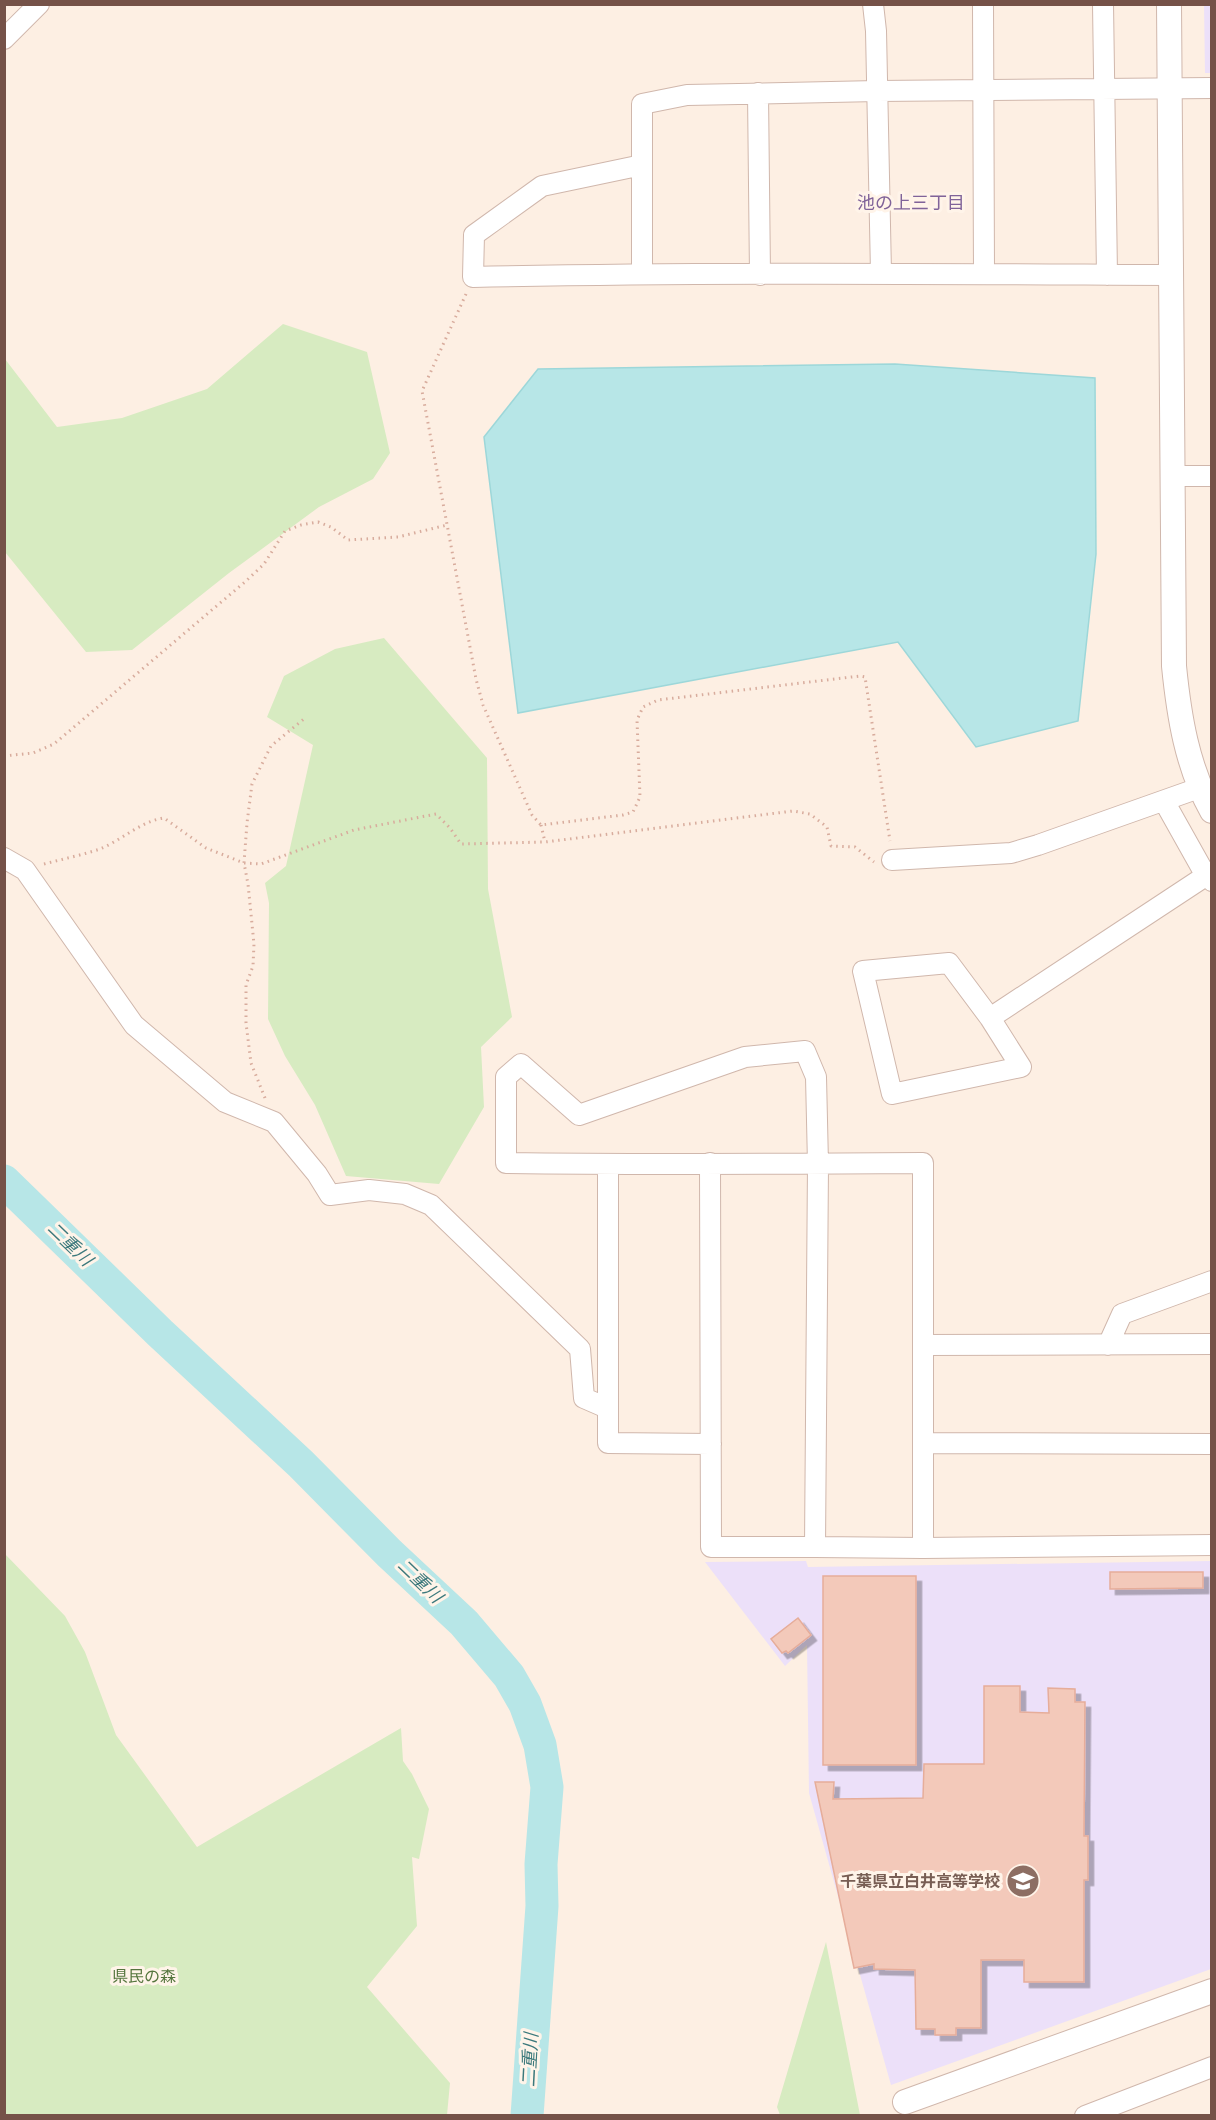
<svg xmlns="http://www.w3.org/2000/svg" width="1216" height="2120" font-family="Overpass,'Noto Sans JP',sans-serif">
<defs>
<filter id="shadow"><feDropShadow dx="5.5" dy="5.5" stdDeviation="0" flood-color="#0004"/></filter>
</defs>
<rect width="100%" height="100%" fill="#fdefe3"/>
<path fill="#ece0f9" d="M1204,5H1211V73H1205Z
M806,1561L808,1567L1211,1561V1969L891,2085L809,1793L807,1645L785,1666L705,1562Z"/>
<path fill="#d7ebc1" d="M283,324L367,352L390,453L373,479L319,507L229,573L132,650L86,652L5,552V359L57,427L122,418L207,389Z
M384,638L487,758L488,889L512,1017L481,1047L484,1107L439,1184L346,1176L315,1105L285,1056L268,1019L269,903L265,883L286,866L313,745L267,717L284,676L335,649Z
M5,1554L65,1616L85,1652L116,1735L197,1847L401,1728L403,1761L412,1774L429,1809L419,1859L412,1857L417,1926L367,1987L450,2083L447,2115H5Z
M826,1942L860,2115H780L777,2107Z"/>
<path fill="#b7e6e7" stroke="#9dd7d9" stroke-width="1.5" d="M895,364L1095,378L1096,554L1078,721L976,747L898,642L518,713L484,437L538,369Z"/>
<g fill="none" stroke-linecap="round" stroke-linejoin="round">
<path stroke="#b7e6e7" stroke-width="33" d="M4,1181L160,1333L301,1464L389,1553L464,1623L509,1676L525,1704L540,1745L547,1787L541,1864L542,1906L527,2116"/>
</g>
<path fill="#f3c9ba" stroke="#e6ad9a" stroke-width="1.5" filter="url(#shadow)" d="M1110,1572H1203V1588L1110,1589Z
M823,1576H916V1765H823Z
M798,1618L811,1635L788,1653L786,1651L782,1653L771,1639Z
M984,1686H1020V1712L1049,1713L1048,1688L1075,1689V1702H1085L1084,1836H1088V1880H1084V1982H1024V1960H981V2028H956V2035H935V2029H916L915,1970L874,1969V1964L854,1968L815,1782H834L833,1799L923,1798L924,1764H984Z"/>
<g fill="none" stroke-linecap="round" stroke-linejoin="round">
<g stroke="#d0b7ac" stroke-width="22">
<path id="minor" d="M873,4L876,31L881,273
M983,4L984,273
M1103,4L1107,275
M4,39L39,4
M758,93L760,275
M642,165L542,186L474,235L473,277C706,272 939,274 1173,275
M642,273V104L687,95L877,91L1212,88
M1174,476H1212
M1164,801L1201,867L1212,881
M4,858L25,870L134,1025L225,1102L274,1122L317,1174L330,1195L369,1190L405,1194L431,1205L580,1349L584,1398L607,1408
M892,860L1011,853L1038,845L1199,788
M990,1018L949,963L863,971L892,1094L1021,1067L990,1018L1207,875
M710,1163L711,1547H815
M608,1165V1443L711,1444
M923,1345L1212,1344
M1108,1345L1122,1314L1212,1281
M923,1443L1212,1444
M923,1548V1163C784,1164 645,1165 506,1163V1077L521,1064L579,1115L745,1057L805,1051L816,1077L818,1164L815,1547L923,1548L1212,1545
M1085,2116L1212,2067"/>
</g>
<g stroke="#d0b7ac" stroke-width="26">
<path id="tertiary" d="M1169,4L1174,666C1179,716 1187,767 1212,811
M905,2102L1212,1991"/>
</g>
<path stroke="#d8ac9d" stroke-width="3" stroke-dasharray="1.5 4.5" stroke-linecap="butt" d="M466,294L422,391L476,679L483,705L532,815L541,825L623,815L633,812L640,797L637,720L643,707L658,700L860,676L865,677L890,841
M4,756L33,753L54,744L246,581L264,564L285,531L301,525L318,522L331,527L348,540L398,537L447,525
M541,825L545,842
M44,864C63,859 82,855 100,849C122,840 141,821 164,818L206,848L244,863L261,864L354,830L436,814L450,828L461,844L545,842L793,811L810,814L827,827L831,846L855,847L874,862
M265,1098L251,1063L246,1023V985L253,966L254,944L248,884L244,863L247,823L252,784L271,746L305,718"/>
<use href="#minor" stroke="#fff" stroke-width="20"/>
<use href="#tertiary" stroke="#fff" stroke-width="24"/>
</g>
<defs>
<g id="school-disc" transform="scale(1.725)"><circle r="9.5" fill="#8d6e63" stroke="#fff4e9"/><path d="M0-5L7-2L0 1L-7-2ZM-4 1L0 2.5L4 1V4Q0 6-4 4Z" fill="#fff"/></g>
</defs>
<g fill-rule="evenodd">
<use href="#school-disc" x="1023" y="1881"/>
</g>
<g text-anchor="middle" stroke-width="6" stroke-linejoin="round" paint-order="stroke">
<g font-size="16" font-weight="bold" fill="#785e54" stroke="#fff4e9" text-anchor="end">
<text x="1000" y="1887">千葉県立白井高等学校</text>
</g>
<g font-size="16" fill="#55753d" stroke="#fff4e9">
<text x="144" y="1982">県民の森</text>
</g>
<g font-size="18" fill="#806399" stroke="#fff4e9">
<text x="911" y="209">池の上三丁目</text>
</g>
<g font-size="18" font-style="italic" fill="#3c797c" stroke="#fff4e9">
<text transform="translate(70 1244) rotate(44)" y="6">二重川</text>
<text transform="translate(420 1581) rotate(44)" y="6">二重川</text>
<text transform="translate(530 2060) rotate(-87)" y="6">二重川</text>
</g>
</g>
<rect width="1216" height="2120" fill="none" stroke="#755248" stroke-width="12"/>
</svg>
